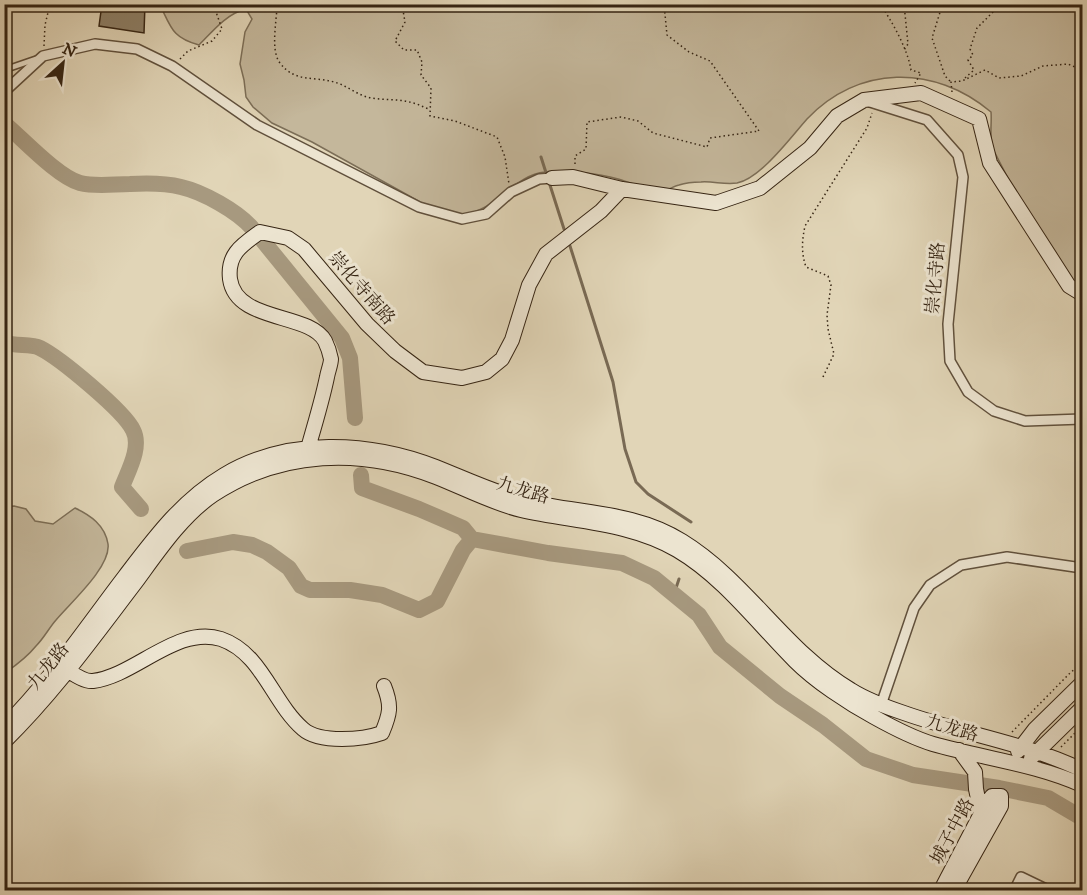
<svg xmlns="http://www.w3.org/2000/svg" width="1087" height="895" font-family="'IM FELL DW Pica','Noto Serif SC',serif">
<rect width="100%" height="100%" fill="#e1d5b7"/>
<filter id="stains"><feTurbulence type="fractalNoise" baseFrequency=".00333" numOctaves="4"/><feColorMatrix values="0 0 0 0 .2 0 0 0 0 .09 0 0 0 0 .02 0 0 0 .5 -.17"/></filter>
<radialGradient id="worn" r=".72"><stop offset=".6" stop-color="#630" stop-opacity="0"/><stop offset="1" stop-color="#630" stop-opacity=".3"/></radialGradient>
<path fill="#c4b79b" stroke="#7c6e57" stroke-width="1.5" d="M160,5H1082V299L1057,274L993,149C989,136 992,125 991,112C934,64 858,65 807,119C791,137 761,178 737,183C725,185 713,181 701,182C694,182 685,183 679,185C674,186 670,189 666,190C661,190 654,189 648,188C638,186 628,182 618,179C600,174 564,169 545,172C522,174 507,194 487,206C479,211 468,214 458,219L440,213L312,142L272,123L253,107L246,97L244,80L240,64L245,32L252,19L246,9C226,14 213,31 199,45C172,38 171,27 160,5Z
M14,506L26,509L35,521L53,524L75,508C90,515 105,525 108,544C111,567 70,603 56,620C49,628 44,638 36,646C28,656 15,666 5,673V507Z"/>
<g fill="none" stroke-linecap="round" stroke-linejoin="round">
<path stroke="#796a54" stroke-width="3" d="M541,157L564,229
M570,246L613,382L625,449L636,482L648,494L691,522
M674,594L679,579"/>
<path stroke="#a7997f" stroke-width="16" d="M4,123C23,139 58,177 80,183C96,187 114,184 130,184C147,183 165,183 181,187C203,192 237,211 252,228
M263,241L342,338L350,358L355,418
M4,342C15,347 30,343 40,348C60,358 124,411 133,430C142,447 128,471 122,487L141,509
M361,475L362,488L419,509L463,528L472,539L548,553L622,563L654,578L699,615L720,647L780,696L823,725L866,759L913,775L999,788L1048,798L1082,818
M187,551L233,542L252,545L267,552L289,568L301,586L310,590H350L382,595L419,610L437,601L463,550L472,539"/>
</g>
<path fill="#8e8068" stroke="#352413" stroke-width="1.5" d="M102,4H145L144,33L99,26Z"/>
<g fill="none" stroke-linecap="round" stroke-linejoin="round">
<g stroke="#60503c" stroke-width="8">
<path id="lane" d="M4,70L36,59"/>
</g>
<g stroke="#60503c" stroke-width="12">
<path id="street" d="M4,92L43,56L95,44L137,49L172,66L257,125L419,207L462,219L486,214L511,192L539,179L552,178
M870,102L927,120L958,155L963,177L948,324L950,361L968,392L994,411L1025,421L1082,419
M881,705L914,608L930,585L961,565L1007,557L1082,568
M1022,890L1016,887L1021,877L1048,890"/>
</g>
<g stroke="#352413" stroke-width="16">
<path id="secondary" d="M552,178L573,177L622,189L716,203L760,188L810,148L837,116L864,100L921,93L979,119L990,163L1069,286L1082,294
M308,448C315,424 322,401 327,377C328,371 331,364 331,359C330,354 327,345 325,341C309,312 236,323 230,279C227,254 242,245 260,232L288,238L304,249L367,324L395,351L423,372L462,378L486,372L502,359L512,340L529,285L546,254L601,211L622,189
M69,671C75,675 85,682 93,681C135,676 177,625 221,639C262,653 272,702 303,729C312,737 329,739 342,739C356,739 368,738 382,733C390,714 392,706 384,686
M4,727C50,681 86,627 125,576C154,538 182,500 224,475C288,437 369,441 436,467C466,479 495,493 527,501C580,514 634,511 682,541C747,581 785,651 851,690C867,700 886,707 904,713C963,734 1026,743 1082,770
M4,742C54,693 94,637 136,582C158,552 182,516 213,495C281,450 362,448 436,477C464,488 492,503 521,510C573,522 629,522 677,550C723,577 757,623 795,661C815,681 848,703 874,717C892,727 913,738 933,744C982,758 1035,764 1082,785
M959,750L975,772L976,789L981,813
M1018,751L1035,729L1082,683
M1031,758L1082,708
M941,890L986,804L992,796H1001V806L954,890"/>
</g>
<path stroke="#352413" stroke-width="1.5" stroke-dasharray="1.5 3" stroke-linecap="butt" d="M191,4H196
M277,4C277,21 270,50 280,63C295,83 314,76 334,82C346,85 356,94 367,97C382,101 398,98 413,103C419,104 424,108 430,109
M402,4L405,22L395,41L404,50H417L422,62L421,75L431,88L430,116L455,121L497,137L505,157L509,184
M880,4C892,21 908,50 911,70L921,73L915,83
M904,4L908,44L904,50
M933,4L941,9L932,38L945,76L951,82
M44,46L45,25L50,4
M180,59L188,51L212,41L222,29L216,12L220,4
M965,78L974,70L968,60L973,55L970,49L977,28L1001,4
M952,92L951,82L962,81L985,70L999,78L1021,76L1043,66L1068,64L1082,70
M575,164V156L586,149L587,122L621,117L638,121L653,133L707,147L710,138L759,131L710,61L689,52L667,35L664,4
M823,377L834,354L828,329L827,315L831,285L828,276L806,267C801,253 802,240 805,226L867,128L872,113
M1012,732L1071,672L1082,664
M1061,747L1082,726"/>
<use href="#lane" stroke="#ece4d0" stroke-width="4.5"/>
<use href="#street" stroke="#ece4d0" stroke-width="9"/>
<use href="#secondary" stroke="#ece4d0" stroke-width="14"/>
</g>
<g text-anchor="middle" stroke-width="6" stroke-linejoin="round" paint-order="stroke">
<g font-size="18" fill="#352413" stroke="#ece4d0">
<text transform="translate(935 278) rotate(-85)" y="6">崇化寺路</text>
<text transform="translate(362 288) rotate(49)" y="6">崇化寺南路</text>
<text transform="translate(523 490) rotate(16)" y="6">九龙路</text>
<text transform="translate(48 666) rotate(-51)" y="6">九龙路</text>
<text transform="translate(952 728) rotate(16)" y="6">九龙路</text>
<text transform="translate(952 831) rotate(-62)" y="6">城子中路</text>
</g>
</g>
<rect width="1087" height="895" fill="none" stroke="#e1d5b7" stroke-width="24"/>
<rect x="6" y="6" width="1075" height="883" fill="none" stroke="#352413" stroke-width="3"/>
<rect x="12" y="12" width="1063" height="871" fill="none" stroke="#352413" stroke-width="1.5"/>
<g transform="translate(63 63) rotate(27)" stroke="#ece4d0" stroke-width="4.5" paint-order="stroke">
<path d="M0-4.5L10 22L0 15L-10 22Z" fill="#352413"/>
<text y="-9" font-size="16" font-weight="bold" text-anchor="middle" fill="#352413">N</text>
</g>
<rect width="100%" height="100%" filter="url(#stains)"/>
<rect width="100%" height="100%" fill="url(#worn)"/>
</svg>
